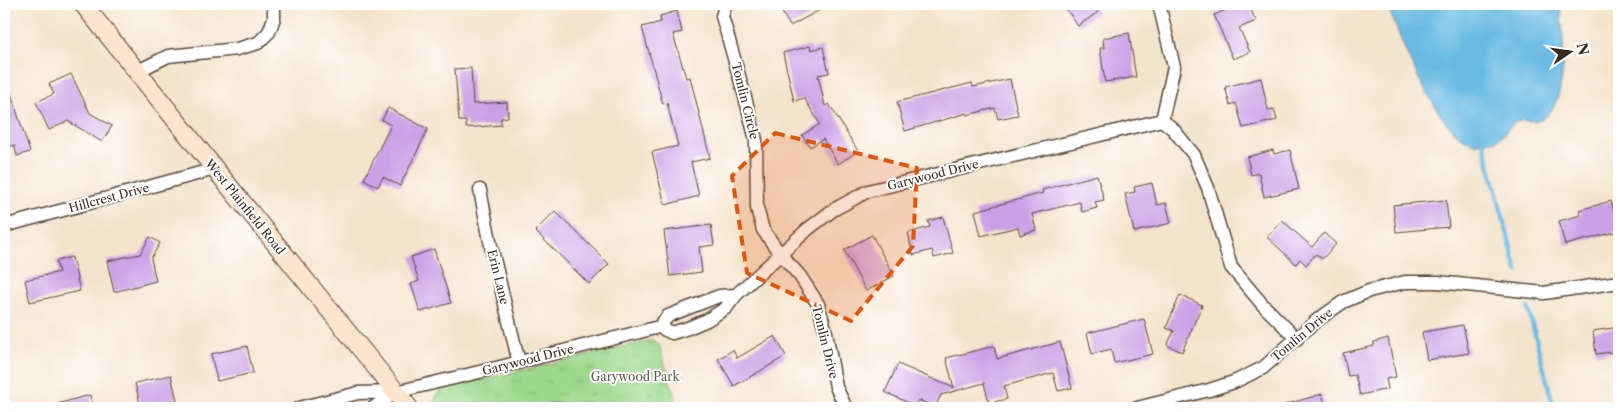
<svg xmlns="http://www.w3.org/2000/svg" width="1623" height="412" font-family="'Libre Caslon Text',serif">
<defs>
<pattern id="grass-tufts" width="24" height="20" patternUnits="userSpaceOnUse" patternTransform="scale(1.25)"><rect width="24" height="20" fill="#9dd98d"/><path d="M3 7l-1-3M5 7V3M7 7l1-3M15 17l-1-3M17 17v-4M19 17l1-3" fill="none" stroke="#88ba79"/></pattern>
</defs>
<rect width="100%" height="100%" fill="#fff"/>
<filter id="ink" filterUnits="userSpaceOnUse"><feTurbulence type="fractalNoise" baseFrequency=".02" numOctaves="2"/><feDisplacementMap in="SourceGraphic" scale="10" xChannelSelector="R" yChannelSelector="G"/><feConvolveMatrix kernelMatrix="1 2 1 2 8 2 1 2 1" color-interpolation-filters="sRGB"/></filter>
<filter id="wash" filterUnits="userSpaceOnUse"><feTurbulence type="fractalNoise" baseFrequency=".0096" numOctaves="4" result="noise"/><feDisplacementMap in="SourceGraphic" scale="20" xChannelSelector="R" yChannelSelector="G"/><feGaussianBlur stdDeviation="1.12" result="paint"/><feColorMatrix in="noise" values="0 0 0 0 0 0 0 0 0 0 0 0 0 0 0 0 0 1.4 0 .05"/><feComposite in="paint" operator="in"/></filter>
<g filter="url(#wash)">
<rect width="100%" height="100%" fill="#f4e3cb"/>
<path fill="url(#grass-tufts)" stroke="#6c8256" d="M653,340L659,345L678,408H435L433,404L439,392L450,387Z"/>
<path fill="#9dd98d" stroke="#6c8256" d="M549,403H592L593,408H547Z"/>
<path fill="#68bae3" stroke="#527280" d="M1387,4H1560C1563,33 1571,99 1543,119C1535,124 1526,118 1517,122C1509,125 1507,133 1500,138C1494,142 1481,142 1474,144C1467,140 1459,136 1454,131C1442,120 1435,106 1427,93C1410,65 1399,35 1387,4Z"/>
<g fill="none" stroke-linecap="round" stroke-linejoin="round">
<path stroke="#68bae3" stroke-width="4.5" d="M1482,137L1517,271
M1528,308L1554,408"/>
</g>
<g id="blocks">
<path fill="#caa0e6" d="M777,4H831L790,26Z
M1063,4H1093L1098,12L1078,26Z
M1240,4H1248L1256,21L1239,28L1250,52L1233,59L1214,15Z
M677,11L682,32L673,34L686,78L690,77L710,158L691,162L699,196L665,205L652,152L678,146L667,103L663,104L642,27L661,22L660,16Z
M1129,33L1136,77L1105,82L1100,48H1104L1103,38Z
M810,46L811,50L823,47L829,73L818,75L825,106L829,104L858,151L838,164L823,139L810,147L802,135L820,124L804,98L794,101L783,53Z
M471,68L473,104L507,102L508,117L501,118V125L466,128V121H459L455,69Z
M71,74L90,113L112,126L102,142L68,121L49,130L36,102L54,94L49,84Z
M1261,78L1268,110L1274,109L1277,120L1243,128L1236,103L1230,105L1225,87Z
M4,79H6L30,152L17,156L14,145L4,149Z
M1010,79L1018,115L998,119L995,108L967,115V113L905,131L897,102L972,83L973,87Z
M388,108L428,129L400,186L383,177L378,187L364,179L391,125L382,120Z
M1273,150L1274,154L1290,150L1299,189L1264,197L1259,173L1251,175L1247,157Z
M1097,175L1104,200L1095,202L1097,208L1082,212L1080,202L1032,214L1036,230L1020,235L1018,227L981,236L975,211L1043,193L1042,190Z
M1152,183L1157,205L1166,203L1171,223L1134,232L1125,194L1135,192L1134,187Z
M1446,200L1449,227L1396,232L1393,205Z
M1611,201L1619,231L1565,245L1559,221L1581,215L1579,210Z
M555,211L609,264L589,284L535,231Z
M943,217L953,253L934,258L932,250L913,255L908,233L930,227L928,221Z
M1282,220L1312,247L1324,233L1336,244L1322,259L1316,254L1306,265L1300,259L1296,264L1267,237Z
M711,225L714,245L699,247L702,272L670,276L664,231Z
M872,235L894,276L866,291L844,250Z
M150,237L160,243L151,258L156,281L114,292L107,261L140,254Z
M434,249L451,303L420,312L411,284L419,281L411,257Z
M72,257L80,291L30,302L25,280L59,272L56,261Z
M1180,295L1202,305L1182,352L1167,345L1174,331L1166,328Z
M1144,319L1153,354L1114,363L1111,349L1092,354L1087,333Z
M1463,325L1469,353L1427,360L1422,332Z
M1619,327V351L1596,354L1593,331Z
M775,336L786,356L734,386L718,359L733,350L737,358Z
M1388,338L1396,377L1386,379L1388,389L1360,395L1355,375L1348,376L1343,353L1374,346V342Z
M1060,342L1072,388L1058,391L1053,373L1004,386L1007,399L989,403L984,383L941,395L935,407L918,400L915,406L885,392L898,364L954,388L946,358L994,346L997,359Z
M247,346L253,373L217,381L211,354Z
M171,375L177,401L141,408L135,383Z
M1322,394L1326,408H1284V405Z
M90,395L93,408H54L53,405Z"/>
</g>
</g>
<g filter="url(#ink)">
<use href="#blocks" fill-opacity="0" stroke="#574638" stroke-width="1"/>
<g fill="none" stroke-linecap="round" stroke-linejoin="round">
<g stroke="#574638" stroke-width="15">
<path id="minor" d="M726,4L722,16L745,97L756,140L757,208L763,230L781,255L800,276L818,304L826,332L836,387L846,408
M1159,4L1174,67L1162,120L1173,129L1194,155L1208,188L1231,267L1262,304L1297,339
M136,72L168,56L237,49L258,43L269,32L274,18V4
M480,190L491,246L519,363
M4,226L215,169
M659,327L672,333L688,328L707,320L726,308L736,295L808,229L833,210L868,191L1162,120
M299,408L358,393L396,392L500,367L659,327L668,316L719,296L736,295
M373,408L396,392
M1137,408L1209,390L1234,382L1263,368L1316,321L1343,302L1369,291L1405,282H1438L1544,293L1619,282"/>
</g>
<g stroke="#574638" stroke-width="20">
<path id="secondary" d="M83,4L215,169L409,408"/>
</g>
<use href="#minor" stroke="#fff" stroke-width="12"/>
<use href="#secondary" stroke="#fbe5cf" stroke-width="18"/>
</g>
</g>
<path fill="#df570d" fill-opacity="0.2" stroke="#df570d" stroke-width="4" stroke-dasharray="10 6" stroke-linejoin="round" d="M775,133L917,168L913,246L851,321L747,273L732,176Z"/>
<g text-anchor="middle" stroke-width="4" stroke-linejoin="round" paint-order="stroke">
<g font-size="12" fill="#3b2a1e" stroke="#fff">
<text transform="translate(745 101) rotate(76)" y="4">Tomlin Circle</text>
<text transform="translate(933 175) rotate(-14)" y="4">Garywood Drive</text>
<text transform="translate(109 198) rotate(-15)" y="4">Hillcrest Drive</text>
<text transform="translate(245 207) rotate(51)" y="4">West Plainfield Road</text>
<text transform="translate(498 277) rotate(76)" y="4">Erin Lane</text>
<text transform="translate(1302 335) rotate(-40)" y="4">Tomlin Drive</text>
<text transform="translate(825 342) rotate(76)" y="4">Tomlin Drive</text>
<text transform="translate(528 360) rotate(-14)" y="4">Garywood Drive</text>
</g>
<g font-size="12" fill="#585f3f" stroke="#fff">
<text x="635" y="381">Garywood Park</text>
</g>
</g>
<rect width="1623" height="412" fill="none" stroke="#fff" stroke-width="20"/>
<g transform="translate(1570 52) rotate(77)" stroke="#ffffff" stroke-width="4" paint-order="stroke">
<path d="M0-4L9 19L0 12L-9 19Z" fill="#3b2a1e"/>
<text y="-8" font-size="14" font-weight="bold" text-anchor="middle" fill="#3b2a1e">N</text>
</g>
</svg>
